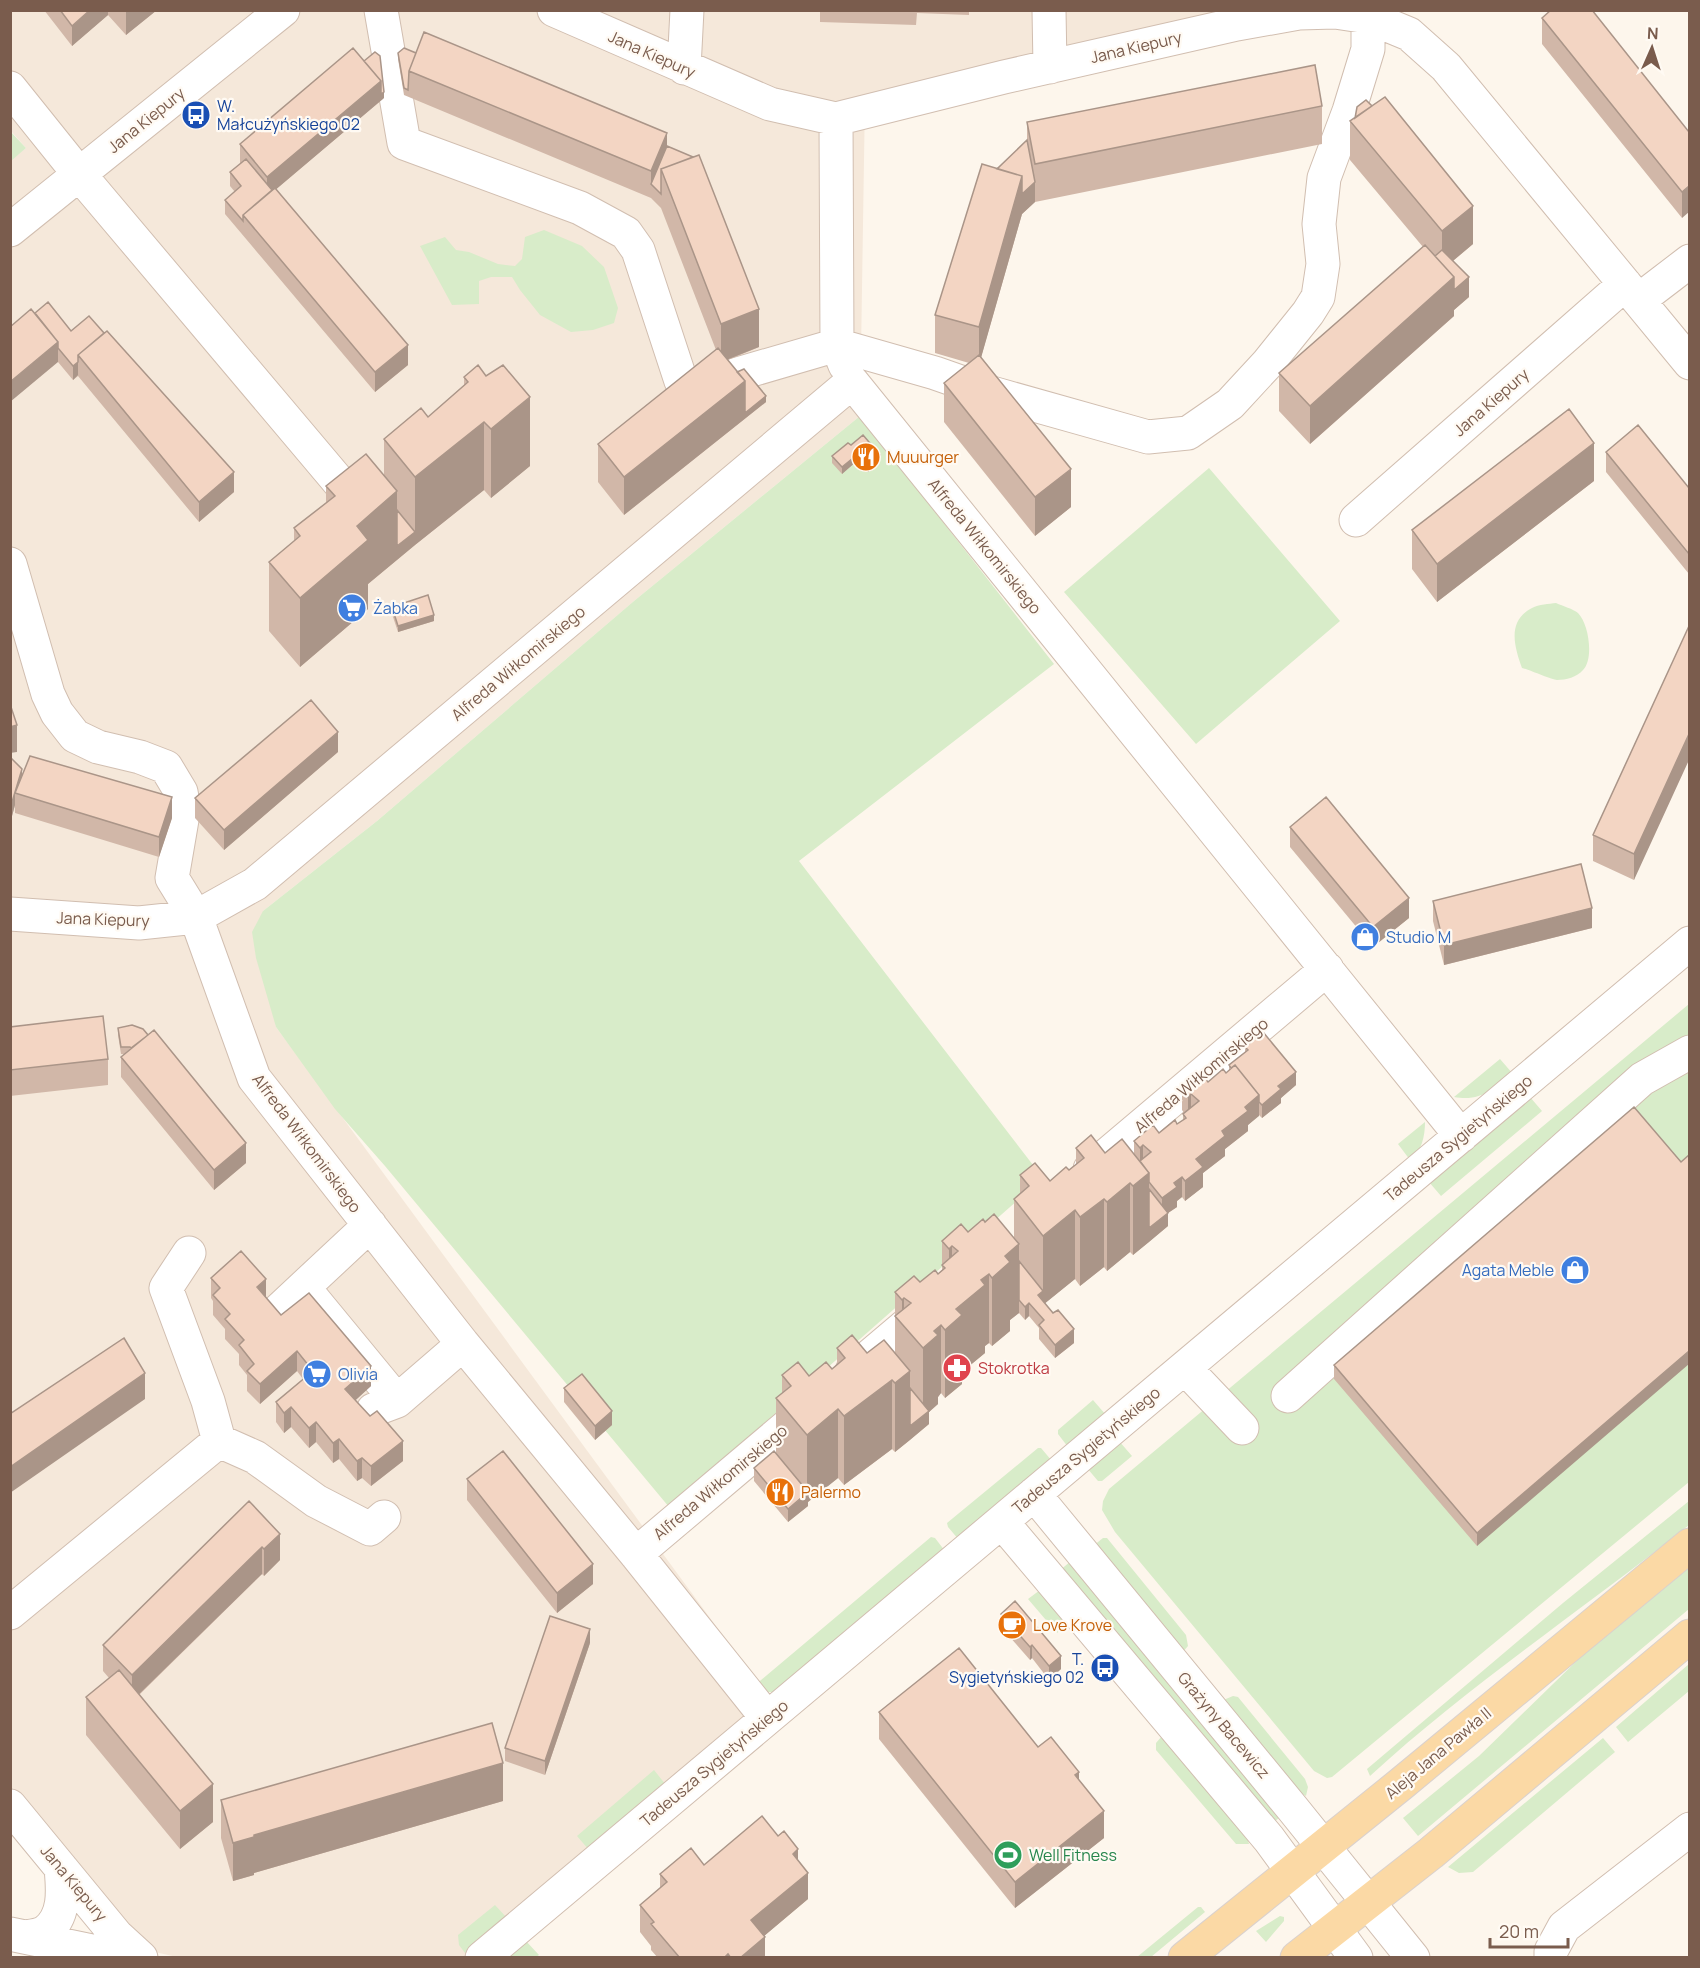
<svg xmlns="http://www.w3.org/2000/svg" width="1700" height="1968" font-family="Manrope,sans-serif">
<rect width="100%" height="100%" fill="#fdf6ec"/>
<path fill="#f5e8da" d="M11,11H1278L865,97L860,416L634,601L377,821L263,911L276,1027L771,1701L464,1957L181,1958L142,1949L11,1789L10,161L26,148L11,131Z"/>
<path fill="#d8ecc9" d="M10,131L26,148L11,161H10Z
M544,230L582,246L604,267L618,308L614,323L593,330L571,332L540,315L520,290L512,277H491L479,281V304L452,305L420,246L445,237L456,250L469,252L498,264L515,266L522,259L525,237Z
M860,416L1054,664L799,861L1043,1178L669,1507L385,1166L335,1109L276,1027L256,958L252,932L263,911L377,821L634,601Z
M1209,468L1340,621L1196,744L1064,592Z
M1556,603C1563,606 1573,609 1578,613C1589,624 1594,659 1583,670C1577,677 1566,680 1557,680C1552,680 1530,670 1522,668C1514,646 1507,621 1532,608C1539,604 1549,604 1556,603Z
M1689,1004V1482L1332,1777L1327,1778L1314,1771L1115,1532L1102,1510L1103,1501L1109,1489Z
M1500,1059L1513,1074C1493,1089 1481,1102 1454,1097Z
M1530,1097L1542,1111L1441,1196L1429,1182Z
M1425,1122C1425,1136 1422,1151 1410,1160L1398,1144Z
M1093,1400L1106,1415L1068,1447L1058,1434V1430Z
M1119,1441L1132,1456L1102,1481H1098L1087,1468Z
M1038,1448H1041L1052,1461L959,1540L948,1527L947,1523Z
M1689,1501V1525C1584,1609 1470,1684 1370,1776L1367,1769L1563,1603Z
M931,1537L935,1538L945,1551L774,1692H764L754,1686Z
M1103,1538H1107L1186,1635L1188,1646L1182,1653L1093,1546Z
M1071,1561L1279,1818L1274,1822L1059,1571Z
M1689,1565V1609L1418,1836L1403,1818L1479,1756L1593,1645Z
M1040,1590L1067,1625L1057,1633L1028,1599Z
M1689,1664V1691L1628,1742L1616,1727Z
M1233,1696L1238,1697L1305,1779L1308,1787L1306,1796L1299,1792L1221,1701Z
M1162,1736L1247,1837L1249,1844H1236L1156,1750V1743Z
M1603,1738L1615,1752L1473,1872L1459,1873L1448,1867Z
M654,1770L666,1785L589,1850L577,1836Z
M495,1905L507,1918L465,1953L459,1945L458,1935Z
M1198,1907H1201L1205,1912L1151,1957H1137Z
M1280,1916L1284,1917V1921L1266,1942L1256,1931Z
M525,1940L539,1955L536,1957L504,1958Z"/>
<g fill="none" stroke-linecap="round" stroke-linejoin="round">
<g stroke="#d1beb0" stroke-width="35">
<path id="minor" d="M381,10L404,143L580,208L626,233L638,250L681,381L700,385L837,345L935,373L992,393L1148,437L1188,433L1230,404L1267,364L1308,313L1318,297L1323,264L1319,224L1324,178L1349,111L1368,49V10
M554,10L770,104L836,119L1004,77L1237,24L1299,13L1335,12L1368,17L1409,34L1446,67L1690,363
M1049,10L1050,67
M684,68L687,10
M10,88L79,174L349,494
M836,119L837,345L845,365
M10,230L283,10
M1639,300L1690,261
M1356,520L1625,284
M10,564L48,694L57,713L75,736L98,747L140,757L166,767L181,792L184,808L172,878L196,917L139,923L10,914
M1090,1169L1327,969
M189,1253L166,1288L208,1401L219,1441L255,1457L316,1501L370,1529L384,1517
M304,1288L397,1401
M279,1310L370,1225
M1185,1368L1242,1428
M852,1371L930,1305
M1288,1396L1642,1079L1690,1052
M373,1410L397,1401L463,1344
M1034,1494L1293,1809L1413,1958
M1002,1522L1269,1839L1356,1958
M636,1554L811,1406
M10,1613L219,1441
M767,1718L636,1554L463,1344L254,1078L196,917L255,884L852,382L1461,1136
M10,1806L117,1936L141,1958
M10,1934L125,1958
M26,1937C32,1936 40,1935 45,1932C66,1917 63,1889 61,1868
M482,1958L1690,943
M1551,1958V1951L1564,1927L1690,1829"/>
</g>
<g stroke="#dad1cd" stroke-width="35">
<path id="major" d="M1185,1958L1401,1784L1690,1545
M1297,1958L1431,1853L1690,1636"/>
</g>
<use href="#minor" stroke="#fff" stroke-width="33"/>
<use href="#major" stroke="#fbd9a5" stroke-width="33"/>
</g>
<path fill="#d1b7a8" d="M44,10H157L126,35L108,15L72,46Z
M820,10H969V15L917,13L916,25L820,22Z
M1542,18L1689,132L1682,218L1542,44Z
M398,53H416L667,146L759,347L728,360L737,372L766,402L624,515L598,482V444L716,350L661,208L651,198L404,95L398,59Z
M384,98L276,189L408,365L375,392L225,214V200L235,192L230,186V172L240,164V144Z
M1322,106V144L1035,202L1022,214L981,357L1071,507L1035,536L944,422V383L969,363L935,353V315L997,169L1027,140V122Z
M1355,118L1473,244L1453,261L1469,297L1454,310V316L1310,444L1279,411V373L1423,247L1350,160V121Z
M35,313L71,331L234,492L199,522L78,376L73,380L58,362Z
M464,377L530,466L491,498L484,490L415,545L368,584V609L300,667L269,631V562L294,541V528L326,503V486L384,475V439L428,417L464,385Z
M851,445L880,462L868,472L858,460L842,474L832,463V456Z
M1606,452L1689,488V574L1606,472Z
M1594,481L1437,602L1412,569V530Z
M392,607L434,621L398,632L392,614Z
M1689,626L1634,880L1593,861V835Z
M338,752L224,850L195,818V798Z
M10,757L22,776L172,818L159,857L15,813V805L12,816L10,814Z
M1290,827L1409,918L1373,947L1290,847Z
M1433,901L1592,928L1444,965L1433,921Z
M10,1027L108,1059V1085L10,1096Z
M118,1028L246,1163L214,1190L121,1077V1057L124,1054H121L118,1035Z
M1245,1047L1296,1085L1281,1098V1103L1262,1118L1259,1115L1248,1125V1131L1225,1149V1156L1203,1173V1187L1185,1201L1182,1197L1177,1201V1207L1168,1213V1226L1133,1255L1130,1252L1107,1271L1104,1267L1080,1286L1075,1279L1045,1303L1074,1343L1055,1358L1039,1339V1328L1029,1316L1025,1320L1019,1313L1010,1320V1331L992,1346L989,1343L985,1346V1353L962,1372V1384L945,1398L941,1393L938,1397V1404L929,1412V1424L895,1452L892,1449L844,1485L838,1478L808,1502V1506L788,1522L754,1481V1468L776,1454V1398L782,1393V1375L809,1376L832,1369L837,1365V1348L867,1353H895V1292L920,1282L938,1274L942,1270V1241L968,1232L985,1222L1014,1238V1199L1020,1194V1175L1050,1181L1069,1170L1076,1165V1148L1105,1153L1134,1154V1141L1159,1133L1177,1124L1183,1120V1114L1184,1113L1182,1110V1090L1208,1082L1226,1073L1229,1070V1065L1245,1052Z
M1681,1162L1477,1546L1334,1379V1365Z
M211,1278L266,1298L281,1315L371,1386L355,1400L403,1461L371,1486L362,1478L357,1481L339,1459L333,1463L316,1442L309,1448L291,1427L284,1433L276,1422V1402L303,1379L297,1371L260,1404L247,1391V1375L239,1365V1354L225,1339V1329L213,1315V1301L211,1298Z
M564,1388L612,1425L595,1440L564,1402Z
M467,1479L593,1584L557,1613L467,1500Z
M249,1501L280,1560L264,1576L262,1574L139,1695L213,1822L180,1849L86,1735V1697L109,1678L103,1671V1645Z
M1001,1614L1061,1669L1049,1680L1032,1658L1030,1660L1001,1627Z
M590,1643L545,1775L505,1761V1748Z
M879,1712L1038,1747L1079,1781L1104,1838L1015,1908L879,1739Z
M221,1800L503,1801L254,1873V1875L233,1881L221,1838Z
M798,1860L808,1899L764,1936L765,1958H658L651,1950V1946L640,1932V1905L660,1888V1874L704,1865Z"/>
<path fill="#aa9588" d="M90,10H108V15L72,46V26Z
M126,10H157L126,35Z
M381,81L384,92V98L267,197V177Z
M667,133V160L651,184V171Z
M1022,176L1035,182V202L1022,214L979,365V327Z
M1689,186V212L1682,218V192Z
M1473,206V244L1442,270V231Z
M1454,277H1469V297L1454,310V316L1310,444V406Z
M759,309V347L721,362V324Z
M58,342V362L10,402V382Z
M408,345V365L375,392V372Z
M78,362V375L73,380V366Z
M745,381L766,396V402L624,515V477Z
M530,397V466L491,498V429Z
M484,422V490L415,545V477Z
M1594,443V481L1437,602V564Z
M858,454V460L842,474V467Z
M880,455V462L868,472V465Z
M1071,469V507L1035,536V497Z
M234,472V492L199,522V502Z
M397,491V546L415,532V545L368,584V609L300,667V598L357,526Z
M434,615V621L398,632V626Z
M17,725V752L10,753V727Z
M338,732V752L224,850V830Z
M1689,734V760L1634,880V854Z
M22,769V783L15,793V805L12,816V802Z
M172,797V818L159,857V837Z
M1409,898V918L1373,947V927Z
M1592,908V928L1444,965V945Z
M1296,1072V1085L1281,1098V1103L1262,1118V1105L1278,1086Z
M1191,1094V1114L1188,1117V1097Z
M1259,1095V1116L1248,1125V1131L1225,1149V1156L1203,1173V1187L1185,1201V1181L1196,1159L1245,1107Z
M246,1143V1163L214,1190V1170Z
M1143,1145V1165L1140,1168V1148Z
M1149,1173V1242L1133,1255V1186Z
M1182,1177V1197L1177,1201V1207L1168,1213V1226L1149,1242V1228L1162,1218V1198L1174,1183Z
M1130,1183V1252L1107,1271V1202Z
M1104,1199V1267L1080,1286V1217Z
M1075,1210V1279L1038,1309V1295L1043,1291V1236Z
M1019,1244V1313L1010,1320V1331L992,1346V1278L1005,1256Z
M952,1246V1315L949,1317V1249Z
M989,1274V1343L985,1346V1353L962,1372V1384L945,1398V1330L956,1309L981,1280Z
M266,1279V1299L257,1287Z
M904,1298V1327L902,1323V1300Z
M1029,1303V1316L1025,1320V1307Z
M941,1325V1393L938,1397V1404L929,1412V1424L910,1440V1426L923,1416V1348L934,1331Z
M1074,1329V1343L1055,1358V1345Z
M297,1351V1371L260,1404V1384Z
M1689,1351V1364L1477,1546V1533Z
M371,1366V1386L345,1410V1389Z
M910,1371V1440L895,1452V1383Z
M145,1373V1399L10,1493V1467Z
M892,1380V1449L844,1485V1416Z
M291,1407V1427L284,1433V1413Z
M838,1409V1478L808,1502V1506L788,1522V1509L807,1494V1435Z
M612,1411V1425L595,1440V1426Z
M316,1422V1442L309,1448V1428Z
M339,1439V1459L333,1463V1443Z
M403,1441V1461L371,1486V1466Z
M362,1458V1478L357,1481V1461Z
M280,1534V1560L264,1576V1549Z
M262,1547V1574L132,1701V1675Z
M593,1564V1584L557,1613V1593Z
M590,1629V1643L545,1775V1761Z
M1032,1645V1658L1030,1660V1647Z
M1061,1656V1669L1049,1680V1666Z
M503,1763V1801L254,1873V1875L233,1881V1843L254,1835Z
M1079,1772V1798L1075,1775Z
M213,1784V1822L180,1849V1811Z
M1104,1811V1838L1015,1908V1882Z
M798,1849V1875L793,1854Z
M808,1873V1899L751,1947V1920Z
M765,1937V1958H740Z"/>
<path fill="#f3d5c3" stroke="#aa9588" stroke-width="1.5" d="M60,10H90L72,26Z
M1551,10H1592L1689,132V186L1682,192L1542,18Z
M424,32L667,133L651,171L409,71Z
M353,48L381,81L267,177L240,144Z
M404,48L416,53L409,71L408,90L404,88L398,53Z
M375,52L380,56L384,92L381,94V81L364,61Z
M1315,65L1322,106L1035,164L1027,122Z
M1385,97L1473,206L1442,231L1350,121Z
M1366,100L1372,106L1355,118L1357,107Z
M1027,140L1035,182L1022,194V176L997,169Z
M667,146L693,157L661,169V194L651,184Z
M699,155L759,309L721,324L661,169Z
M246,159L272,190L243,215V221L225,200L241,186L230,172Z
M982,164L1022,176L979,327L935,315Z
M275,188L408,345L375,372L243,215Z
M1425,245L1454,277L1310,406L1279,373Z
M1442,250L1469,277L1454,290V277L1435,256Z
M48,302L71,331L89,316L104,333L78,355V362L73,366L58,348V342L35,313Z
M31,309L58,342L10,382V327Z
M107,331L234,472L199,502L78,355Z
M718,348L745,381L624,477L598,444Z
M979,355L1071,469L1035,497L944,383Z
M478,365L486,376L503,365L530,397L491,429L484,422L415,477L384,439L421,408L428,417L468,382L464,377Z
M744,369L766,396L745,413V381L737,372Z
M1569,409L1594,443L1437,564L1412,530Z
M1638,425L1689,488V554L1606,452Z
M863,435L880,455L868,465L858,454L842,467L832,456L848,443L851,445Z
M366,454L397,491L357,526L368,540L300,598L269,562L300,536L294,528L335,496L326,486Z
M397,510L415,532L397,546Z
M428,595L434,615L398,626L392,607Z
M1689,626V734L1634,854L1593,835Z
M311,700L338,732L224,830L195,798Z
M10,704L17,725L10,727Z
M30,756L172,797L159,837L15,793Z
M10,757L22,769L12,802L10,801Z
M1326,797L1409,898L1373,927L1290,827Z
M1581,864L1592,908L1444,945L1433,901Z
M103,1016L108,1059L10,1070V1027Z
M132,1025L143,1029L148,1035L131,1048L130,1047H121L118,1028Z
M154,1030L246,1143L214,1170L121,1057Z
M1263,1032L1296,1072L1278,1086L1281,1089L1262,1105L1259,1102V1095L1235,1065L1231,1068L1229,1065L1248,1050L1245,1047Z
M1235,1065L1259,1095L1245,1107L1248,1111L1222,1131L1225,1136L1196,1159L1203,1167L1185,1181L1182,1177L1174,1183L1177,1187L1162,1198L1149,1182V1173L1140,1161L1151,1152L1143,1145L1140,1148L1134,1141L1153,1125L1159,1133L1175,1120L1177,1124L1186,1118L1183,1114L1199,1101L1191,1094L1188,1097L1182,1090L1202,1074L1208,1082L1223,1069L1226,1073Z
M1634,1107L1681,1162L1689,1155V1351L1477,1533L1334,1365Z
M1091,1135L1105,1153L1122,1139L1149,1173L1133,1186L1130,1183L1107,1202L1104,1199L1080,1217L1075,1210L1043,1236L1014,1199L1029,1186L1020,1175L1035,1163L1050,1181L1066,1167L1069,1170L1084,1158L1076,1148Z
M1149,1189L1168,1213L1149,1228Z
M994,1214L1019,1244L1005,1256L1010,1262L992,1278L989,1274L981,1280L985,1285L956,1309L962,1315L945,1330L941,1325L934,1331L938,1335L923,1348L895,1316L911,1303L904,1298L902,1300L895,1292L914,1276L920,1282L935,1270L938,1274L945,1268L942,1265L958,1251L952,1246L949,1249L942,1241L961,1224L968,1232L983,1219L985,1222Z
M241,1251L266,1279L257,1287L281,1315L309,1293L371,1366L345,1389L370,1416L377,1411L403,1441L371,1466L362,1458L357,1461L339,1439L333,1443L316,1422L309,1428L291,1407L284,1413L276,1402L313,1371L297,1351L260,1384L247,1371L254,1364L239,1345L244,1340L225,1319L230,1314L213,1295L220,1288L211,1278Z
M1019,1261L1043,1291L1038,1295L1053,1313L1058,1310L1074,1329L1055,1345L1039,1325L1044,1320L1029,1303L1025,1307L1019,1300Z
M852,1335L867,1353L884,1340L910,1371L895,1383L892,1380L844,1416L838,1409L807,1435L776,1398L791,1386L782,1375L798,1362L809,1376L826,1362L832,1369L845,1358L837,1348Z
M124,1338L145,1373L10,1467V1414Z
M582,1374L612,1411L595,1426L564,1388Z
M910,1388L929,1411L910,1426Z
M503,1451L593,1564L557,1593L467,1479Z
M774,1451L808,1492L788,1509L754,1468Z
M249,1501L280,1534L264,1549L262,1547L132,1675L103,1645Z
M1015,1601L1061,1656L1049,1666L1032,1645L1030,1647L1001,1614Z
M550,1616L590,1629L545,1761L505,1748Z
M959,1648L1038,1747L1051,1737L1079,1772L1075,1775L1104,1811L1015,1882L879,1712Z
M119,1670L213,1784L180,1811L86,1697Z
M492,1723L503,1763L254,1835V1837L233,1843L221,1800Z
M762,1816L778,1836L784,1831L798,1849L793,1854L808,1873L751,1920L765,1937L740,1958H731L728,1954L724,1958H680L651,1924L654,1922L640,1905L667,1882L660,1874L691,1848L704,1865Z"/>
<defs>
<g id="bus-disc" transform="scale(1.5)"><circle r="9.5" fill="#1a4fb4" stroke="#fffaf3"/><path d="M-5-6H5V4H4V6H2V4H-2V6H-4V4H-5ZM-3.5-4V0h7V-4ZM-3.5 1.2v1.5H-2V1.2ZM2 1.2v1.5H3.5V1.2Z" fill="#fff"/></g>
<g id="restaurant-disc" transform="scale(1.5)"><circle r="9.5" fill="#e8710a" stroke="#fffaf3"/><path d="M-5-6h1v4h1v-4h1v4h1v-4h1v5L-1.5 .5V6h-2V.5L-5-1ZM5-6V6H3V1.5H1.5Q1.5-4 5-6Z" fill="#fff"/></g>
<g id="supermarket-disc" transform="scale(1.5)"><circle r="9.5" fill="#3f7fe0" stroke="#fffaf3"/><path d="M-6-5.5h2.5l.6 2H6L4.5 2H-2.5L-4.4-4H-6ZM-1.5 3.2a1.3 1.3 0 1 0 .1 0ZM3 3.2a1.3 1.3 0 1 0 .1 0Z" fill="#fff"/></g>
<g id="shop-disc" transform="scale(1.5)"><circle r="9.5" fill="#3f7fe0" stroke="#fffaf3"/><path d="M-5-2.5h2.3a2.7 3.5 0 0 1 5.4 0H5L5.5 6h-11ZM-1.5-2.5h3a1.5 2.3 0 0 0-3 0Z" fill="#fff"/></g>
<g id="pharmacy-disc" transform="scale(1.5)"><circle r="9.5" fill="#e0444e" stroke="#fffaf3"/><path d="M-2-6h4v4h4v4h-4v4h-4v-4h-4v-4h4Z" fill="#fff"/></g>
<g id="cafe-disc" transform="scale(1.5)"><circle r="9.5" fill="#e8710a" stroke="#fffaf3"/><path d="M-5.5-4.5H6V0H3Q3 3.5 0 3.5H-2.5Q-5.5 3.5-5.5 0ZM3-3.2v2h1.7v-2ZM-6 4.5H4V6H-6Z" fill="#fff"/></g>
<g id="stadium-disc" transform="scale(1.5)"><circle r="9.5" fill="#2e9e5b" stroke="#fffaf3"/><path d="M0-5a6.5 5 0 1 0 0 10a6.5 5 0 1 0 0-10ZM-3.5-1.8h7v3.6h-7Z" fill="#fff"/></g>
</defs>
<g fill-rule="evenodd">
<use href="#bus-disc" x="196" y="115"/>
<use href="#restaurant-disc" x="866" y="457"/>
<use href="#supermarket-disc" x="352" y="608"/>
<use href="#shop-disc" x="1365" y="937"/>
<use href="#shop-disc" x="1575" y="1270"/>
<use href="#pharmacy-disc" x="957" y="1368"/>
<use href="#supermarket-disc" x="317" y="1374"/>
<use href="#restaurant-disc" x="780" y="1492"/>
<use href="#cafe-disc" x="1012" y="1625"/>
<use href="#bus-disc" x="1105" y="1668"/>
<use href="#stadium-disc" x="1008" y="1855"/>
</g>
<g text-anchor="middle" stroke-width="4.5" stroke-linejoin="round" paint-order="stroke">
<g font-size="16" fill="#7a5c4d" stroke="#fffaf3">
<text transform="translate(1136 47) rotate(-13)" y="6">Jana Kiepury</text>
<text transform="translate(652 54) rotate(24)" y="6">Jana Kiepury</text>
<text transform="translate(146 120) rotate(-39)" y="6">Jana Kiepury</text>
<text transform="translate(1491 402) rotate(-41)" y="6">Jana Kiepury</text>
<text transform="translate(985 546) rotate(51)" y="6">Alfreda Wiłkomirskiego</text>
<text transform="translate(518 663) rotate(-40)" y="6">Alfreda Wiłkomirskiego</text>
<text transform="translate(103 919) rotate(2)" y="6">Jana Kiepury</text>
<text transform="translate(1201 1075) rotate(-40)" y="6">Alfreda Wiłkomirskiego</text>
<text transform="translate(1458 1138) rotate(-40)" y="6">Tadeusza Sygietyńskiego</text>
<text transform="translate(307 1143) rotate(53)" y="6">Alfreda Wiłkomirskiego</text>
<text transform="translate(1086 1450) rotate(-40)" y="6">Tadeusza Sygietyńskiego</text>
<text transform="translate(720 1482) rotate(-40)" y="6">Alfreda Wiłkomirskiego</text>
<text transform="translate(1224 1725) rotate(50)" y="6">Grażyny Bacewicz</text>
<text transform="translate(1438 1753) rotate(-40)" y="6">Aleja Jana Pawła II</text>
<text transform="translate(714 1763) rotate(-40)" y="6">Tadeusza Sygietyńskiego</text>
<text transform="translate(74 1883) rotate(50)" y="6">Jana Kiepury</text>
</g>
<g font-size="16" fill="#164399" stroke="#fffaf3" text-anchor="start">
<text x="217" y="112">W.<tspan x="217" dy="18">Małcużyńskiego 02</tspan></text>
<text x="1084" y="1665" text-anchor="end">T.<tspan x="1084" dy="18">Sygietyńskiego 02</tspan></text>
</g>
<g font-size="16" fill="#c56008" stroke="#fffaf3" text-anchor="start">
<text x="887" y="463">Muuurger</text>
<text x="801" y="1498">Palermo</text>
<text x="1033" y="1631">Love Krove</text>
</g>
<g font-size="16" fill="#366cbe" stroke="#fffaf3" text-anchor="start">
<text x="373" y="614">Żabka</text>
<text x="1386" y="943">Studio M</text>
<text x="1554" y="1276" text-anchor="end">Agata Meble</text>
<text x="338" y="1380">Olivia</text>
</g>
<g font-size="16" fill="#be3a42" stroke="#fffaf3" text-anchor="start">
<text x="978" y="1374">Stokrotka</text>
</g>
<g font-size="16" fill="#27864d" stroke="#fffaf3" text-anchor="start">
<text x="1029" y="1861">Well Fitness</text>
</g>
</g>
<rect width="1700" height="1968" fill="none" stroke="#7a5c4d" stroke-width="24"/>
<g transform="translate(1652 48) rotate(3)" stroke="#fffaf3" stroke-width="4.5" paint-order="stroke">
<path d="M0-4.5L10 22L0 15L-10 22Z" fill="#7a5c4d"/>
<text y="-9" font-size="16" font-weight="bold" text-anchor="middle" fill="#7a5c4d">N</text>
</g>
<path d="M1490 1938v9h78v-9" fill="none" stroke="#7a5c4d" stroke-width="3"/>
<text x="1499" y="1938" font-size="18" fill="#7a5c4d" stroke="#fffaf3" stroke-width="4.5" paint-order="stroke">20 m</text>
</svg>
